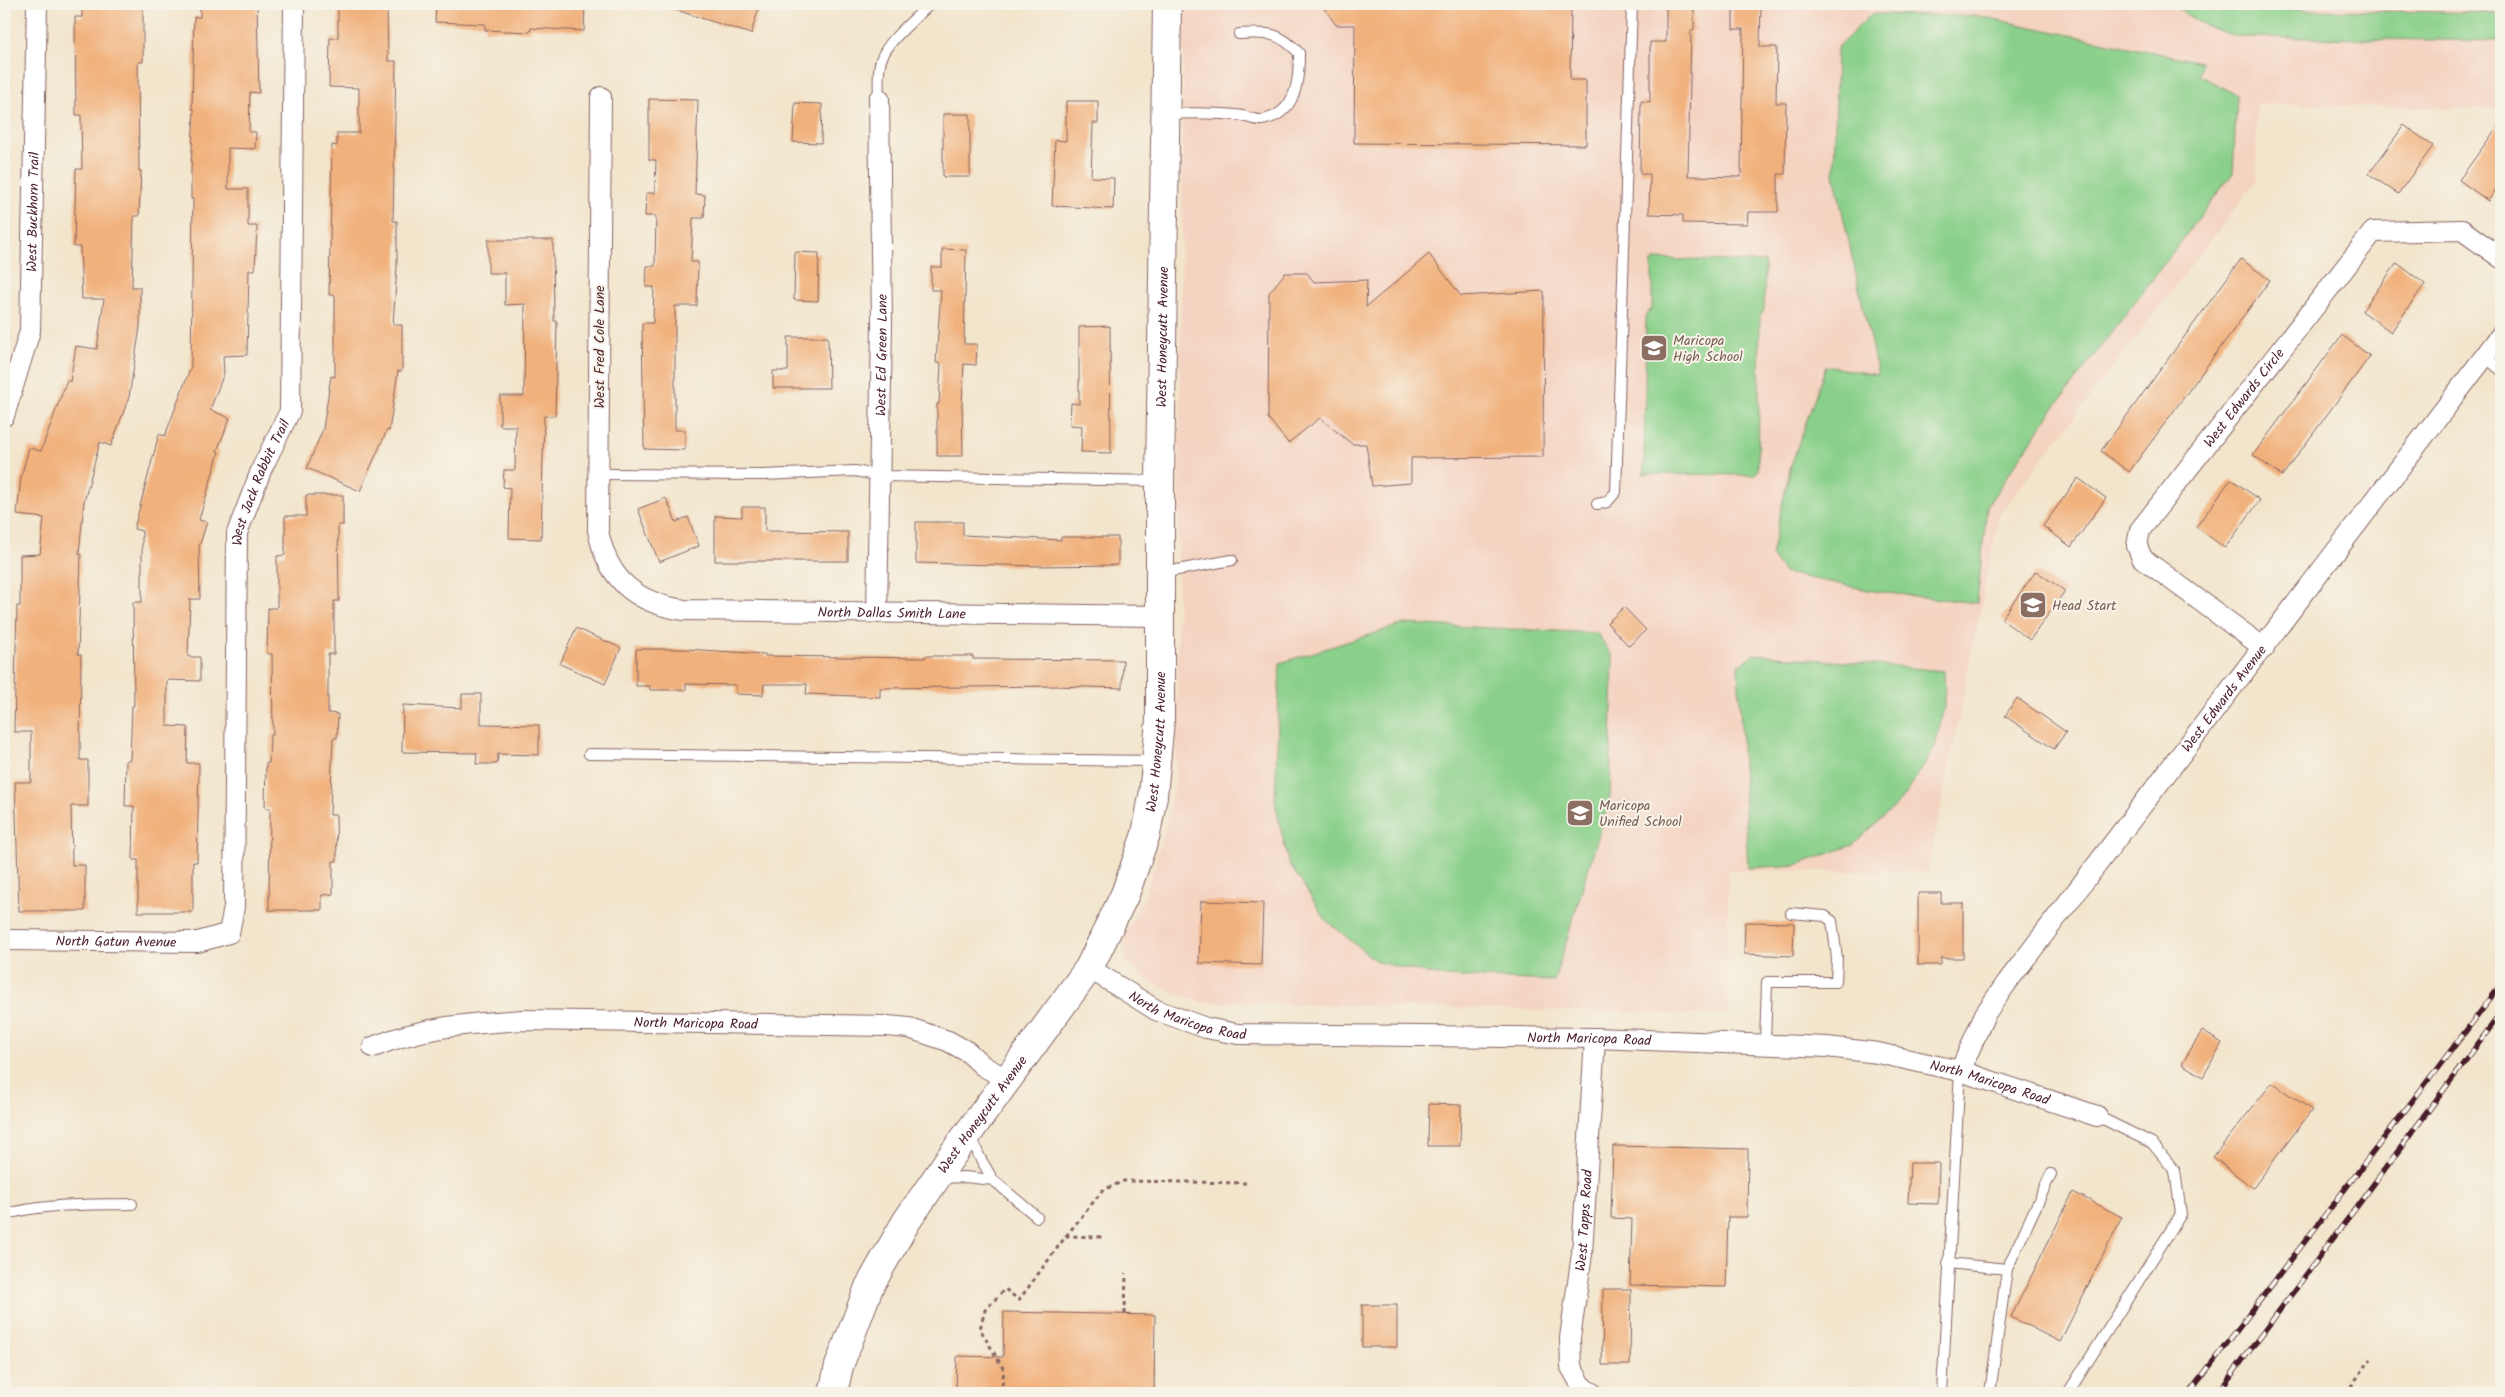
<svg xmlns="http://www.w3.org/2000/svg" width="2505" height="1397" font-family="Kalam,sans-serif">
<rect width="100%" height="100%" fill="#f7f3e8"/>
<filter id="ink" filterUnits="userSpaceOnUse"><feTurbulence type="fractalNoise" baseFrequency=".02" numOctaves="2"/><feDisplacementMap in="SourceGraphic" scale="10" xChannelSelector="R" yChannelSelector="G"/><feConvolveMatrix kernelMatrix="1 2 1 2 8 2 1 2 1" color-interpolation-filters="sRGB"/></filter>
<filter id="wash" filterUnits="userSpaceOnUse"><feTurbulence type="fractalNoise" baseFrequency=".0096" numOctaves="4" result="noise"/><feDisplacementMap in="SourceGraphic" scale="20" xChannelSelector="R" yChannelSelector="G"/><feGaussianBlur stdDeviation="1.12" result="paint"/><feColorMatrix in="noise" values="0 0 0 0 0 0 0 0 0 0 0 0 0 0 0 0 0 1.4 0 .05"/><feComposite in="paint" operator="in"/></filter>
<g filter="url(#wash)">
<rect width="100%" height="100%" fill="#f2e5cc"/>
<path fill="#f4d3c1" d="M1184,4H2501V109L2256,104L2257,180L1999,515L1928,872L1728,870V1015L1202,1002L1175,994L1145,979L1127,963L1124,950V937L1145,895L1164,832L1176,778Z"/>
<path fill="#8ad08a" stroke="#6a785a" d="M2173,4H2227L2249,9L2501,13V41L2246,37C2220,34 2193,22 2173,4Z
M1871,14L1979,16L2201,62L2199,75L2237,95L2233,173L2046,419L1987,506L1977,603L1879,592L1784,573L1771,555L1791,465L1826,366L1878,375L1834,174L1837,48Z
M1656,259L1765,262L1764,310L1760,315L1758,471L1754,475L1644,474L1646,313L1652,309V262Z
M1404,624L1597,633L1613,657L1610,798L1554,981L1441,976L1377,962L1326,920L1288,862L1275,801L1280,663Z
M1754,654L1944,671L1945,702L1935,747L1904,797L1853,845L1796,865L1748,868L1738,666Z"/>
<g id="blocks">
<path fill="#f1b17b" d="M82,4H143V62H138L139,171H141L139,216H134L132,287H140V327L129,397L111,446L100,442L84,502L79,554H81L78,654L81,655L80,760H88V806H71L72,865H85V911H19L15,782H31V732H14L17,606H20V555L40,554L44,518L17,515L21,477L29,448L41,451L67,380L70,382L76,346L97,349L104,299H82L80,247H74L76,169H82L81,115H76L75,17H82Z
M200,4H257L259,93L250,92L249,132H256L255,149L228,148V189H248V226H257L255,270H249L247,355L223,356L224,373L210,410L230,418L217,451L219,452L199,520L207,522L199,547L200,599H190L188,657H200V681L167,680V726L188,727L187,763H199L197,862H193V912H138V860H133L134,806H125L126,760H130L132,706H134L133,602H142V531L134,529L159,434L165,436L191,366L193,199H191V169L194,109H192L194,17H200Z
M338,4H387L388,61H396L393,221H397V266L393,325H402V371H398L389,431L387,430L360,491L307,468L323,429L331,376L335,377V295H329L332,145L337,146V133H359V88L329,87L330,38H338Z
M436,4H585L584,31L531,28L530,32L485,30V24L435,22Z
M668,4H760L751,34L667,7Z
M1321,4H1571L1570,80H1586V145L1354,143L1355,25H1336Z
M1666,4H1694V30H1691L1688,176L1741,177L1743,29H1733V4H1761L1760,47H1777L1776,103H1786L1785,174H1778V212H1748L1747,224L1683,223V215L1649,214L1650,174H1640L1641,101L1650,102V42H1666Z
M649,99L698,100L695,194L705,195L704,218H693L691,262H698L697,306H675V430H685V450L644,449L642,323H653L654,287H646L647,266H655L656,216H645L646,193H655L656,160H649Z
M1066,101H1098V123H1093L1091,177L1114,178L1113,209L1052,206L1055,140L1066,141Z
M795,103L822,104L821,143L793,142Z
M943,114H970V177H943Z
M2501,122V182L2488,201L2459,180Z
M2404,125L2433,146L2398,194L2369,174Z
M488,240H553L554,321H557L555,416H544L541,539L509,538L510,488L503,487L504,470H515L516,426H500V396H524L525,304L505,305V273H488Z
M942,249L966,250L964,344H977L976,365L964,364L962,404L963,456H937V404H939L941,363H936L941,290H931V267H942Z
M795,252L819,253L818,301L794,300Z
M1429,254L1461,296L1544,291L1543,457L1411,458V483L1372,486L1366,444H1352L1320,418L1288,443L1268,418L1269,293L1285,273H1307L1314,282L1367,280L1366,307Z
M2241,259L2270,280L2129,472L2101,451Z
M2397,263L2425,284L2391,332L2362,311Z
M1110,326L1111,453L1081,452L1082,426L1070,425L1071,403L1079,404V327Z
M2342,335L2370,356L2282,476L2253,455Z
M788,337H828L829,388H773V371H788Z
M2078,478L2106,498L2071,547L2043,526Z
M2231,479L2260,500L2225,548L2196,527Z
M306,495H343V525H338L339,601H334V654H328V713L338,714L337,738H333L330,815H336L337,861H333V894L322,895V910H269L270,808H265L266,763H269L270,735H273L272,654H267L268,608H277V556L285,555V516H306Z
M666,498L676,522L688,517L699,546L659,562L638,509Z
M742,507H765V531L848,532V561H715V516L742,517Z
M916,522H963V535L1061,540V537H1118V565L1040,566L916,563Z
M2036,571L2065,591L2030,640L2001,619Z
M1624,607L1646,630L1629,646L1607,623Z
M576,628L621,648L605,684L560,664Z
M636,649H686L765,654V656L925,658V656H973V659L1123,660L1122,688L1054,686L880,688V697L806,694L807,684H764L763,695L736,694V685L686,684V690H650V686H636Z
M462,694H481V724L539,725V755L498,754L497,764H476L477,753L402,752L403,705L462,708Z
M2017,698L2066,732L2054,749L2005,716Z
M1918,893H1941V903H1963V958H1941V965H1918Z
M1201,901L1263,903L1261,965L1199,963Z
M1745,922L1794,923L1793,956L1744,954Z
M2202,1031L2222,1043L2203,1077L2182,1064Z
M2272,1083L2312,1110L2253,1188L2213,1157Z
M1429,1104L1461,1105L1460,1146H1428Z
M1613,1146L1748,1149L1747,1217H1728L1726,1287L1630,1285L1632,1219L1611,1218Z
M1910,1163H1939L1938,1204L1908,1203Z
M2073,1192L2122,1217L2060,1342L2011,1317Z
M1603,1289H1631L1630,1365H1602Z
M1362,1305H1397V1347H1362Z
M1004,1312L1155,1315L1154,1393H956L957,1356L1003,1357Z"/>
</g>
</g>
<g filter="url(#ink)">
<use href="#blocks" fill-opacity="0" stroke="#856463" stroke-width="1"/>
<g fill="none" stroke-linecap="round" stroke-linejoin="round">
<g stroke="#856463" stroke-width="12">
<path id="lane" d="M879,99C879,87 877,72 881,60C887,41 916,18 930,4
M1166,114C1189,113 1213,113 1236,115C1244,115 1254,121 1262,120C1297,114 1299,80 1299,53C1278,31 1268,33 1239,34
M2485,357L2501,370
M598,474L763,475L855,471L880,476L1159,481
M1597,504L1607,502L1616,492L1632,4
M1161,573L1232,560
M589,754L1156,761
M1765,1043L1767,982H1836L1837,958L1832,921L1825,916L1791,913
M971,1134L979,1156L993,1180L1037,1217
M941,1178L965,1177L993,1180
M4,1215C44,1203 90,1205 132,1204
M1948,1263L2007,1269
M1942,1393L1960,1071
M1990,1393L2007,1269L2051,1174
M2068,1393L2181,1214L2175,1171L2152,1143L2097,1116"/>
</g>
<g stroke="#856463" stroke-width="22">
<g id="street">
<path id="s1" d="M601,97L598,530C607,579 635,603 684,610L1160,616"/>
<path id="s2" d="M4,416L30,331L37,4"/>
<path id="s3" d="M877,613L882,323L879,99"/>
<path id="s4" d="M2264,648L2142,558L2137,546L2140,530L2373,232L2462,230L2501,258"/>
<path id="s5" d="M4,940L198,942L229,933L234,907L237,533L262,468L290,411L294,4"/>
<path id="s6" d="M1089,968L1156,1010L1206,1028L1238,1034L1595,1038L1827,1047L1878,1053L1960,1071L2097,1116"/>
<path id="s7" d="M373,1047C421,1027 471,1023 523,1020L887,1026L909,1028L948,1041L968,1052L983,1066L1008,1080"/>
<path id="s8" d="M1960,1071L1985,1014L2008,981L2501,335"/>
<path id="s9" d="M1592,1393L1583,1388L1571,1367L1570,1338L1582,1254L1595,1038"/>
</g>
</g>
<g stroke="#856463" stroke-width="30">
<g id="secondary">
<path id="s10" d="M833,1393L839,1366L869,1287L906,1222L950,1158L1089,968L1125,894L1146,834L1153,796L1160,720V481L1167,4"/>
</g>
</g>
<path stroke="#856463" stroke-width="3" stroke-dasharray="4 4" stroke-linecap="butt" d="M1066,1236L1103,1190L1124,1181L1246,1183
M1125,1314L1126,1273
M1001,1393L1004,1370L980,1329L985,1310L1005,1289L1019,1300L1066,1236L1102,1237
M2346,1393L2371,1359"/>
<use href="#lane" stroke="#fff" stroke-width="10"/>
<use href="#street" stroke="#fff" stroke-width="20"/>
<use href="#secondary" stroke="#fff" stroke-width="28"/>
<g stroke="#4a1f2b" stroke-width="5.5">
<path id="rail" d="M2189,1393L2501,985
M2218,1393L2501,1013"/>
</g>
<use href="#rail" stroke="#f7f3e8" stroke-width="4" stroke-dasharray="11" stroke-linecap="butt"/>
</g>
</g>
<defs>
<g id="school-square" transform="scale(1.4375)"><rect x="-9" y="-9" width="18" height="18" rx="4" fill="#8d6e63" stroke="#f7f3e8"/><path d="M0-5L7-2L0 1L-7-2ZM-4 1L0 2.5L4 1V4Q0 6-4 4Z" fill="#fff"/></g>
</defs>
<g fill-rule="evenodd">
<use href="#school-square" x="1654" y="348"/>
<use href="#school-square" x="2033" y="605"/>
<use href="#school-square" x="1580" y="813"/>
</g>
<g text-anchor="middle" stroke-width="4" stroke-linejoin="round" paint-order="stroke">
<g font-size="14" fill="#4a1f2b" stroke="#f7f3e8">
<text dy="5" stroke="none"><textPath href="#s2" startOffset="208">West Buckhorn Trail</textPath></text>
<text dy="5" stroke="none"><textPath href="#s10" startOffset="1144">West Honeycutt Avenue</textPath></text>
<text transform="translate(599 347) rotate(-90)" y="5">West Fred Cole Lane</text>
<text dy="5" stroke="none"><textPath href="#s3" startOffset="258">West Ed Green Lane</textPath></text>
<text dy="5" stroke="none"><textPath href="#s4" startOffset="349">West Edwards Circle</textPath></text>
<text dy="5" stroke="none"><textPath href="#s5" startOffset="682">West Jack Rabbit Trail</textPath></text>
<text dy="5" stroke="none"><textPath href="#s1" startOffset="768">North Dallas Smith Lane</textPath></text>
<text dy="5" stroke="none"><textPath href="#s8" startOffset="458">West Edwards Avenue</textPath></text>
<text dy="5" stroke="none"><textPath href="#s10" startOffset="739">West Honeycutt Avenue</textPath></text>
<text dy="5" stroke="none"><textPath href="#s5" startOffset="112">North Gatun Avenue</textPath></text>
<text dy="5" stroke="none"><textPath href="#s6" startOffset="111">North Maricopa Road</textPath></text>
<text dy="5" stroke="none"><textPath href="#s7" startOffset="326">North Maricopa Road</textPath></text>
<text dy="5" stroke="none"><textPath href="#s6" startOffset="516">North Maricopa Road</textPath></text>
<text dy="5" stroke="none"><textPath href="#s6" startOffset="921">North Maricopa Road</textPath></text>
<text dy="5" stroke="none"><textPath href="#s10" startOffset="319">West Honeycutt Avenue</textPath></text>
<text dy="5" stroke="none"><textPath href="#s9" startOffset="182">West Tapps Road</textPath></text>
</g>
<g font-size="14" fill="#785e54" stroke="#f7f3e8" text-anchor="start">
<text x="1673" y="345">Maricopa<tspan x="1673" dy="16">High School</tspan></text>
<text x="2052" y="610">Head Start</text>
<text x="1599" y="810">Maricopa<tspan x="1599" dy="16">Unified School</tspan></text>
</g>
</g>
<rect width="2505" height="1397" fill="none" stroke="#f7f3e8" stroke-width="20"/>
</svg>
